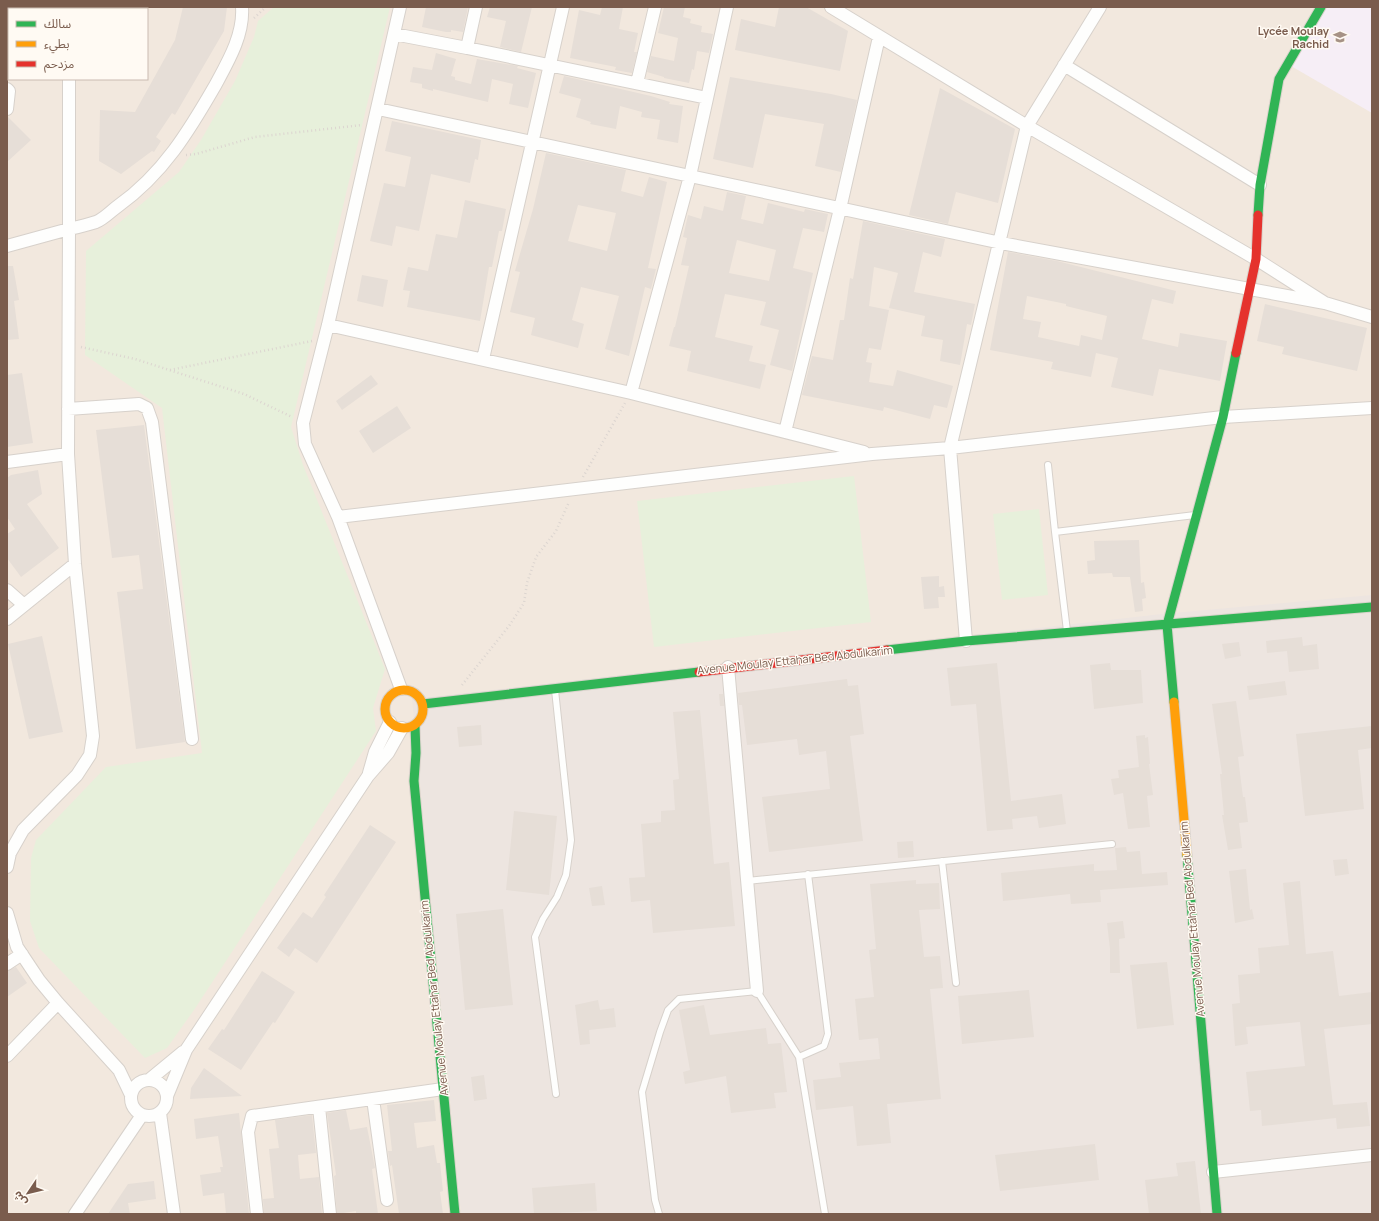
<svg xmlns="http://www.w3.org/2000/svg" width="1379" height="1221" font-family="Manrope,'Noto Sans Arabic',sans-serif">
<rect width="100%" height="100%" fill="#f9f5f0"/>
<path fill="#f2e8de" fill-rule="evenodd" d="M7,7H1372V1214H7ZM9,9H147V79H9Z"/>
<path fill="#ede5e0" d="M1372,595V1214H461L412,699L1162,614Z"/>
<path fill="#f6eef6" d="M1325,7H1372V113L1291,66Z"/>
<path fill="#e7f0db" d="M274,7H390L291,427L303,465L385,669L373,708L376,731L196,1007L167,1048L145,1058L39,948L30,921L31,858L36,840L106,767L202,753L162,408L85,355L86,251L179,172L201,140L235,81L254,37L258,21Z
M854,476L871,622L654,647L637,501Z
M1039,509L1048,595L1002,600L993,514Z"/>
<path fill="#e6ded7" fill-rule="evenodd" d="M183,7H227L224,31L175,115L172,113L156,137L161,141L154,152L152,151L121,174L99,161L100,110L135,112L175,40Z
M426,7H468L463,32L451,30V32H446L422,27Z
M490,7H532L521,52L500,47L506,21L487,17Z
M602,7H623L619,29L638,33L634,52H637L632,73L615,70L616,67L570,58L579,10L600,15Z
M664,7H685L683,17L691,19L690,23L702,26L701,32L713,34L709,53L697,51L694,70L692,69L689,83L664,78V77L647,72L651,56L674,61L678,38L658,33Z
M779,7H806L848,31L840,71L735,50L741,19L775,27Z
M436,53L456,59L451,76L455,77V80L471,84L477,59L518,66L517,68L536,73L528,108L509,104L513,84L492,79L488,102L433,89V91L422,88V84L410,82L413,67L432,70Z
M564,76L651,96L670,102L669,104L683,106L678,143L657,139L660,120L641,117L642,112L620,106L616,129L590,124L591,122L576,117L581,99L559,93Z
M730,77L831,94L857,100L841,172L815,166L824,124L765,114L753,168L713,159Z
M940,88L1015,129L998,203L956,192L948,224L909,215Z
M7,116L31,140L7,162Z
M392,121L481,140L478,160L475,159L470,183L431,174L419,231L396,226L392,246L370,241L384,183L405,187L411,157L385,151Z
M546,153L626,170L621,191L643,197L649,177L667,182L648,268L656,269L651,289L645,287L629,356L605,349L619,296L581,287L572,320L584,324L578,348L531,335L535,318L510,312L520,272L515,271L533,209ZM578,205L616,213L607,251L568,241Z
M727,192L746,196L741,219L763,224L768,203L804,212L805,209L828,214L824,232L803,228L793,268L813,273L792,371L770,365L779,330L760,325L766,302L725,294L715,337L753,346L749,361L766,365L760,389L687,371L691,351L669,346L674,327H675L689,266L681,265L687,238L683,237L688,215L701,219L704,206L723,211ZM737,240L776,250L769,281L729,273Z
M465,200L506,209L502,231H499L492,267H489L480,321L407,307L410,291L403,290L408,267L428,271L436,234L457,238Z
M863,221L945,239L941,257L923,252L914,292L975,304L971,325L967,324L960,365L940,361L943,340L921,336L925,316L889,308L898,273L874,267L869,306L889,310L881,350L869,348L866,362L872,363L869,382L893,386L897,370L953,386L947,408L934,405L930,419L884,407L883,411L802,395L812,356L833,360L840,320H844L850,278L853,279Z
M1008,252L1057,261L1176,291L1173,304L1152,299L1142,339L1178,347L1180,333L1227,341L1220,381L1159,369L1153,396L1111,387L1118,358L1096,353L1091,377L1051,369L1053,362L990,350ZM1027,296L1066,304V306L1107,316L1102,340L1081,335L1079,346L1038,337L1041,322L1023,319Z
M7,266H13L19,300L14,301L19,339L7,340Z
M362,275L388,280L383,307L357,301Z
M1265,304L1367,328L1357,371L1282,354L1284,347L1257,341Z
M22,373L33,443L7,447V375Z
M371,375L378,384L342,410L336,401Z
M397,406L411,428L373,453L359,431Z
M144,425L185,742L136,749L117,592L143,589L139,555L112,558L96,430Z
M38,470L42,494L27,504L59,548L21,577L7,558V534L15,529L7,517V478L11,475Z
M1139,540L1141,583L1144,582L1146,598L1142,599L1143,611L1135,612L1130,577H1113L1112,573L1088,574L1087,561L1095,560L1094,541Z
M939,576V587L944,586L945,597H938L939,608L924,609L921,577Z
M42,636L63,732L29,739L8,644Z
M1302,637L1303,646L1317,644L1319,669L1289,672L1287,651L1267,653L1266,641Z
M1239,642L1241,656L1225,659L1222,644Z
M997,663L1011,801L1062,794L1066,824L1039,828L1037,816L1012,819L1013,829L987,831L976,704L951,706L947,668Z
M1110,663L1111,670H1141L1143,703L1094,709L1090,665Z
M847,679L848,686L858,685L864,734L850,736L863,841L769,852L762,797L830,789L826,751L799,755L797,739L747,745L742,705H739L738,693Z
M1285,681L1287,695L1249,700L1247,686Z
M719,694H723L724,706H720Z
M1236,701L1244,756L1238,757L1243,797H1245L1248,822L1239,823L1242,848L1228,850L1222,815H1224L1220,774H1222L1212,704Z
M700,710L714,864L729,862L735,926L653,933L650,900L631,902L629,878L645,877L641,824L661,822V811L675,810L673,780L679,779L673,712Z
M481,725L482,745L459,747L457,727Z
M1372,726V748L1358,750L1364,809L1305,816L1296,734Z
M1145,735V738L1148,737L1150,764H1149L1153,795L1147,796L1150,827L1128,829L1123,793L1114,795L1111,779L1119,778L1118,770L1139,767L1136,736Z
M514,811L557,816L549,895L506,890Z
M370,825L396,842L317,963L295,948L289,957L277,948L303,912L312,918L326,897L324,895Z
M913,841L914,857L898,858L897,842Z
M1126,847L1127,852L1140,851L1142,874L1167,872L1168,885L1100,890L1101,902L1071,904L1070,894L1003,901L1001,873L1094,864V871L1117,870L1115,848Z
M1347,859L1349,874L1335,876L1333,860Z
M1246,869L1250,910L1252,909L1254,919L1235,923L1229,871Z
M916,880V884L939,883L940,909L919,910L924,957L940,956L943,988L930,989L941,1099L887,1104L891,1143L857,1146L853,1106L816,1110L813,1080L841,1077L839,1063L880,1059L878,1038L859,1040L855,999L874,997L869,950L876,949L870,884Z
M1300,881L1306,954L1333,951L1339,996L1372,992V1024L1324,1029L1333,1105L1367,1102L1370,1126L1337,1129L1336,1118L1262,1126L1261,1110L1250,1111L1246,1072L1305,1066L1300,1022L1246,1027L1248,1044L1235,1046L1232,1004L1240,1003L1238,975L1260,973L1258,948L1289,945L1283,883Z
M602,886L605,905L592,906L589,888Z
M503,909L513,1005L465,1010L456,914Z
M1123,921L1125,938L1119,939L1120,973H1110V949L1107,923Z
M1167,962L1174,1025L1137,1029L1130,965Z
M16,967L27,983L7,997V971Z
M262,971L295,992L275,1023L273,1022L241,1070L208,1049L222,1029L224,1030Z
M1029,990L1034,1037L962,1044L958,996Z
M598,1000L600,1010L614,1008L616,1027L589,1030L590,1044L580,1045L575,1005Z
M704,1005L710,1035L766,1028L768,1044L781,1043L787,1092L774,1093L776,1108L731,1113L726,1076L685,1084L683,1072L690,1070L679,1010Z
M204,1068L242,1096L190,1099L191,1088Z
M484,1075L487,1099L474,1101L471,1077Z
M434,1100L436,1121L414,1123L417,1148L434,1145L437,1163H440L443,1191L440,1192L443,1214H399L392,1165L390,1166L388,1151H392L387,1105Z
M346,1110L350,1130L367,1127L375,1168L372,1169L378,1214H356V1211L337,1214L334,1176L336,1175L327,1113Z
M239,1113L249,1214H226L224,1193L203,1196L200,1175L221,1172L220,1167H223L218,1136L196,1139L194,1119Z
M312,1115L316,1153L298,1155L300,1179L319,1177L322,1214H264L263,1199L274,1198L269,1149L279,1148L275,1120Z
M1095,1144L1099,1180L1000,1191L995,1155Z
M1195,1161L1201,1214H1149L1145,1180L1178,1176L1176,1163Z
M154,1181L156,1199L128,1203L130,1214H108L128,1184Z
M595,1183L597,1211L534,1214L532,1188Z"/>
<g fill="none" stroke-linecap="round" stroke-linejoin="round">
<g stroke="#d7d1cb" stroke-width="8">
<path id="lane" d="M1048,465L1055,532
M1067,631L1055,532L1195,515
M555,690L571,840L566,875L557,897L543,919L535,937L556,1094
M942,861L956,983
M747,881L1112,844
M799,1057L824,1046L828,1034L808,874
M659,1214L655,1200L642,1092L660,1032L668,1010L679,999L757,991L799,1057L825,1214"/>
</g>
<g stroke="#d7d1cb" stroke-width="14">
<path id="street" d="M68,7V9
M727,7L690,176L1001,243L1325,303
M831,7L1027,126L1256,259L1325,303L1372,317
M394,34L467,48L476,7
M467,48L707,98
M1064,65L1260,185
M637,83L655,7
M7,89L9,91L7,109
M7,246L69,229V79
M328,325L631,393L690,176L378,109
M483,359L563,7
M631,393L864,452
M68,409L139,404L147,408L152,422L192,739
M785,432L840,209L879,37
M7,462L68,454
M338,517L305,444L303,423L328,325L400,7
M7,590L24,605
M7,619L75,564
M966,641L950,448L1027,126L1100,7
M728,667L757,991
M401,689L338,517L872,454L950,448L1223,417L1372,408
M369,773L375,752L390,722
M7,867L10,853L23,830L77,775L90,755L93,736L75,564L68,454L69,229C78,227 87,225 96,222C104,219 111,211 118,206C163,174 189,131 216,84C229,60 244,34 242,7
M7,913L17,947L39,980L58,1003L119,1070L131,1095
M7,964L22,954
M7,1056L58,1003
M149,1080L183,1052
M131 1098a18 18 0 1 1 36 0a18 18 0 1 1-36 0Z
M167,1096L186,1050L368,776L388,753L402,728
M373,1099L387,1200
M319,1107L330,1214
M160,1113L174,1214
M1213,1172L1372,1155
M75,1214L142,1115
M257,1214L248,1132L252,1116L443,1089"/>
</g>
<g stroke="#d9d2cb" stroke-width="11">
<path id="fast" d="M1258,215L1260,185L1279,79L1321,7
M887,650L966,641L1372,607
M1174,702L1167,625L1223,417L1236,353
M423,704L699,672
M415,726L416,753L414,781L455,1214
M1187,855L1217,1214"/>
</g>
<g stroke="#d9d2cb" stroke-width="11">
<path id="slow" d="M385 709a19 19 0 1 1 38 0a19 19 0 1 1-38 0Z
M1174,702L1187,855"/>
</g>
<g stroke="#d9d2cb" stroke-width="11">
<path id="jam" d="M1236,353L1256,259L1258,215
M699,672L887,650"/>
</g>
<path stroke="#dcd5d0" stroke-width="2.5" stroke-dasharray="1 3" stroke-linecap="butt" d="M254,18L266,7
M186,155L196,154L255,137L362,125
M81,347L135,359L244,394L292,417
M170,370L312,341
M583,477L625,403
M462,685L509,626L524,603L527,583L536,557L556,531L569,502"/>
<use href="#lane" stroke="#fefefd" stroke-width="6"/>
<use href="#street" stroke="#fefefd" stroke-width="12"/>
<use href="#fast" stroke="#30b455" stroke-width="9"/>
<use href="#slow" stroke="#ff9f0a" stroke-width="9"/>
<use href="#jam" stroke="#e5322d" stroke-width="9"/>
</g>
<defs>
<g id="university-bare" transform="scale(1.08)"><path d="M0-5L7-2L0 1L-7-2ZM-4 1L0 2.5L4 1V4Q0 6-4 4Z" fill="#a69286" stroke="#fffaf3" stroke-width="2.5" paint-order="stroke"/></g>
</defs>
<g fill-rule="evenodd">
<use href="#university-bare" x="1340" y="37"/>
</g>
<g text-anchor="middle" stroke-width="3" stroke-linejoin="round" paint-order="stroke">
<g font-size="11" font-weight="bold" fill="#7a5c4d" stroke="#fffaf3" text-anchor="end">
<text x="1329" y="35">Lycée Moulay<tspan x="1329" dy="13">Rachid</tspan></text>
</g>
<g font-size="11" fill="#7a5c4d" stroke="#fffaf3">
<text transform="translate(795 660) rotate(-6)" y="4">Avenue Moulay Ettahar Bed Abdulkarim</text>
<text transform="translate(1192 919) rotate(-95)" y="4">Avenue Moulay Ettahar Bed Abdulkarim</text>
<text transform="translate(434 998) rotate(-96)" y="4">Avenue Moulay Ettahar Bed Abdulkarim</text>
</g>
</g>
<rect width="1379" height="1221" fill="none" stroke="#7a5c4d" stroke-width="16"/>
<rect x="8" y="8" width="140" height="72" fill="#fffaf3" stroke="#cabbb1"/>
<rect x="16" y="21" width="20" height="6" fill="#30b455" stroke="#cabbb1"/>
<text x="44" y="28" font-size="12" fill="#7a5c4d">سالك</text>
<rect x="16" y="41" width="20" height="6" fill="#ff9f0a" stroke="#cabbb1"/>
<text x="44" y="48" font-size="12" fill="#7a5c4d">بطيء</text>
<rect x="16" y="61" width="20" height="6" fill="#e5322d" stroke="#cabbb1"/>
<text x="44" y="68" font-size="12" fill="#7a5c4d">مزدحم</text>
<g transform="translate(28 1193) rotate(235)" stroke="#fffaf3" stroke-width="3" paint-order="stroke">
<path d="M0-3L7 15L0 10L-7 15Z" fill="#7a5c4d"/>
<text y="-6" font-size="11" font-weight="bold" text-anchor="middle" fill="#7a5c4d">ش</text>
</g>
</svg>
